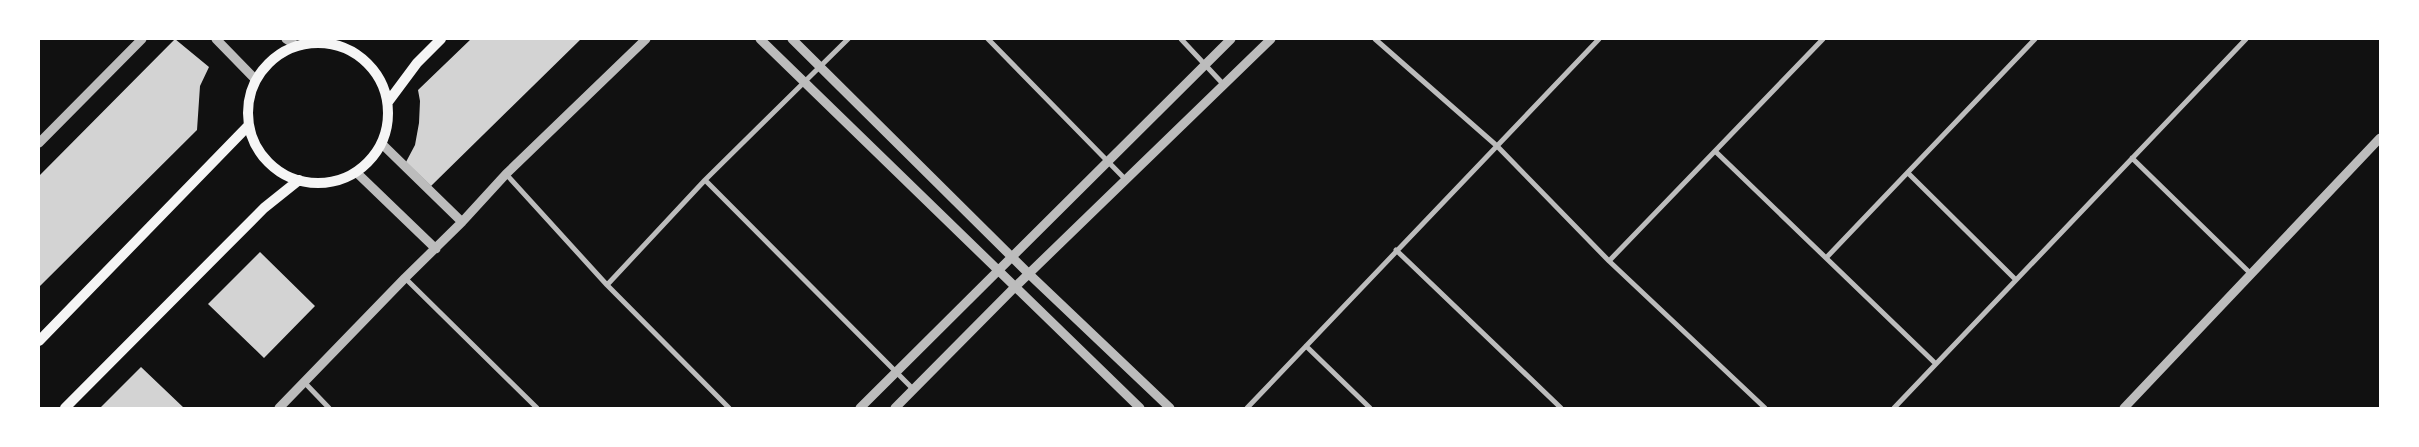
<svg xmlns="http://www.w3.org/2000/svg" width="2419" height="447" font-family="Cabin,sans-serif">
<rect width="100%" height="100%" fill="#111"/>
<path fill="#d3d3d3" d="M175,39L209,67L200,86L197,130L39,287V176Z
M471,39H581L431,186L406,162L415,145L419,123L420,101L418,90Z
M260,252L315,306L264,358L208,304Z
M141,367L184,408H100Z"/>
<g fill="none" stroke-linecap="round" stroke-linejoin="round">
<path stroke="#bcbcbc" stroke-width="5" d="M988,39L1126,180
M1181,39L1224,85
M1375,39L1497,146L1609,261L1765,408
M1715,151L1936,364
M2132,158L2251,274
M1908,173L2016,280
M506,174L607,285L729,408
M705,180L913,389
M1396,250L1561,408
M1826,258L2035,39
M1609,261L1823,39
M405,278L537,408
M607,285L705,180L848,39
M1306,346L1370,408
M305,383L329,408
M1247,408L1599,39
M1894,408L2246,39"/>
<path stroke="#bcbcbc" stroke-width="9" d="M216,39L256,80
M286,39L297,46
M760,39L1140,408
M792,39L1029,274L1170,408
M39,143L142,39
M382,144L462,222
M356,172L436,249
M279,408L405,278L462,222L506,174L646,39
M860,408L1231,39
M895,408L1015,287L1271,39
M2124,408L2380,138"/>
<path stroke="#f5f5f5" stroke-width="10" d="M248 113a70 70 0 1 1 140 0a70 70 0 1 1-140 0Z
M388,102L417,63L441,39
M39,341L249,125
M65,408L264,208L299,180"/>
</g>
<rect width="2419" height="447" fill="none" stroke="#ffffff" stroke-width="80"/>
</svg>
